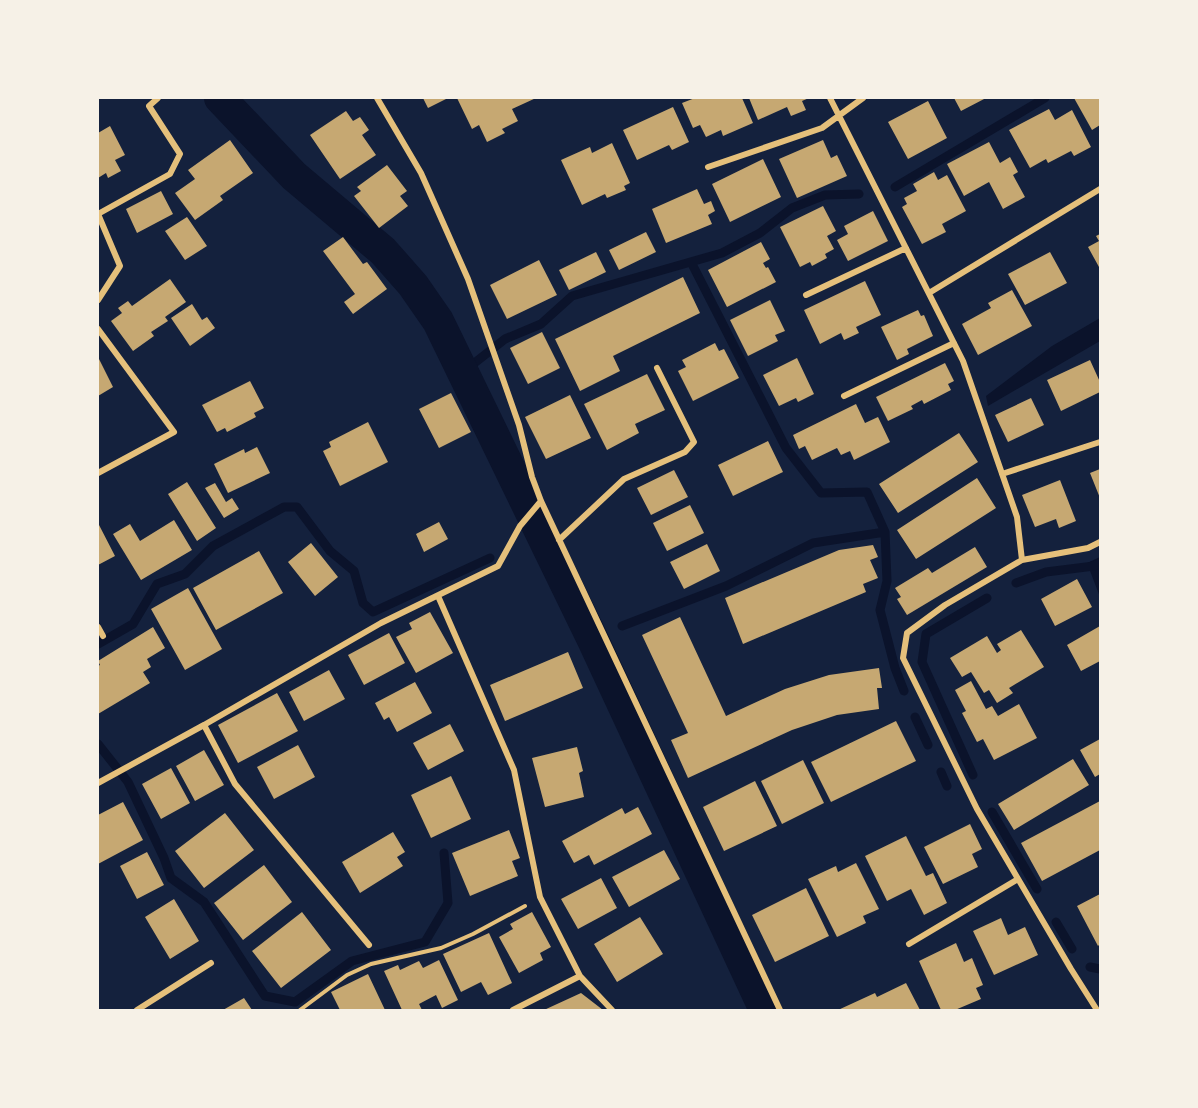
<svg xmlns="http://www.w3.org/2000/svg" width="1198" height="1108" font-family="Merriweather,serif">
<rect width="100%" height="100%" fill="#14213d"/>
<path fill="#0b132b" d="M1100,318V341L988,406L986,396L1052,346Z
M1100,557V597L1087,563Z"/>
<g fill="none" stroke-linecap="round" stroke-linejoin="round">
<path stroke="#0b132b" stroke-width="9" d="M895,187L1045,98
M691,262L786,448L821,493L867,492L885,532
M463,372L505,339L541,324L572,296L722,253L760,233L792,208L825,195L859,194
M1016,583L1046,572L1094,566L1100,563
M622,626L726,586L813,543L885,532L887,581L880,610L895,668L904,691
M98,644L133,624L157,584L185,574L213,546L284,507H297L330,551L354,571L363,603L373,612L490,558
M915,717L928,745
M98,744L128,782L164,858L171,878L204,902L265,996L295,1002L352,961L425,942L448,903L444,853
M941,772L947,786
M973,775L922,662L926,634L987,598
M992,812L1037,889
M1056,922L1072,949
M1090,967L1100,969"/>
<path stroke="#0b132b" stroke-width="32" d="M220,98L294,176L383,251L413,285L438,321L593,640L765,1010"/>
</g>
<path fill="#c6a872" d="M423,98H448L428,108Z
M457,98H536L512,109L518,121L502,129L505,133L487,142L479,125L472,129Z
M695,98H742L753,123L723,136L721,130L706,137L700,125L693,128L682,103Z
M749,98H809L802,101L806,110L791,116L787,107L758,120Z
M954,98H986L961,111Z
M1074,98H1100V125L1092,130Z
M928,101L947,138L908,159L888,122Z
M673,107L689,142L672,150L669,145L637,160L623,130Z
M1049,109L1055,120L1072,110L1091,147L1074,156L1071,151L1048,163L1046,159L1030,168L1009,130Z
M346,111L353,121L360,117L369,130L362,135L376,155L340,179L310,135Z
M110,126L125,155L115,160L121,171L108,178L106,173L98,178V133Z
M230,140L253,173L220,196L223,200L195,220L175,193L195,179L188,170Z
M823,140L831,158L837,155L847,176L797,198L779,159Z
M989,142L1000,163L1010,157L1018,172L1013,175L1025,197L1003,209L989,182L964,196L947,164Z
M612,143L630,183L624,186L626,190L607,198L605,194L582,205L561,160L590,147L592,153Z
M763,159L781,197L730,222L712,184Z
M387,165L407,191L400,196L408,206L379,228L354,196L361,191L357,187Z
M934,172L938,180L947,175L966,211L942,224L946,232L922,244L902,207L907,204L904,198L917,191L913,184Z
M697,189L704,204L711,201L715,211L708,215L712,224L666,243L652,209Z
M161,191L173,214L137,233L126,209Z
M823,206L836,231L827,236L834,249L825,254L827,258L812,266L810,262L800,267L780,227Z
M873,211L888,241L848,261L837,240L848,234L844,226Z
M187,217L207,246L185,260L165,231Z
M646,232L656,252L619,270L609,250Z
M1100,234V266L1099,267L1088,247L1099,241L1096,236Z
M343,237L363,264L367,262L387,289L353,314L344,302L355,294L323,251Z
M761,242L770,259L763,263L766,268L768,267L776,282L727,307L708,270Z
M596,252L606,272L569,290L559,270Z
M1050,252L1067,283L1025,305L1008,274Z
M539,260L557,295L507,319L490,285Z
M683,277L700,313L613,356L620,371L580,391L555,339Z
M170,279L186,302L165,317L168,321L151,332L154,336L133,351L111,321L122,313L118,308L128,301L132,306Z
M865,281L881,315L856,327L859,333L844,340L841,333L820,344L804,310Z
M1012,290L1032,326L978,355L962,324L991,308L988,303Z
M770,300L785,331L775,335L778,341L748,356L730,320Z
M192,304L202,320L207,317L215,328L190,346L171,318Z
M918,310L921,316L924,315L933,336L907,349L909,354L897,360L881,327Z
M542,332L560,368L528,384L510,348Z
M715,343L719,351L724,349L739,378L693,401L678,371L686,367L682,360Z
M98,357L113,387L98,396Z
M797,358L814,394L798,402L796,398L779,406L763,375Z
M1090,360L1100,382V392L1061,411L1047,380Z
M945,363L954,381L948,384L951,390L924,404L922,400L911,406L913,409L888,421L876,397Z
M647,374L665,410L635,424L639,433L607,450L584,404Z
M250,381L264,408L254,413L256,417L227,432L225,428L217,432L202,405Z
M451,393L471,432L439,448L419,409Z
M570,395L591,438L546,459L525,417Z
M1031,398L1044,425L1008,442L995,415Z
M856,404L865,423L878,417L890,442L854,460L850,451L841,455L837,448L812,460L805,446L799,449L793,435Z
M368,422L388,462L340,486L323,451L331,447L329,442Z
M959,433L978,462L898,513L879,484Z
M768,441L783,472L733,496L718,465Z
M257,447L270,473L228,493L214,464L244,449L245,453Z
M1100,469V498L1090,473Z
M674,470L688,497L651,515L637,488Z
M977,478L996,508L916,559L897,530Z
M1060,480L1076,521L1059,528L1056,519L1035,527L1022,495Z
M187,482L216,528L197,541L168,494Z
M215,483L226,502L232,498L239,509L224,518L205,488Z
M690,505L704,533L667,551L653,523Z
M174,520L192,550L141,580L113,534L130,524L140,541Z
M439,522L448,539L424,552L416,534Z
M98,523L115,556L98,565Z
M311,543L338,577L315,596L288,562Z
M707,544L720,571L684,589L670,562Z
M873,545L878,557L870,560L878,578L863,584L866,592L743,644L725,598L839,550Z
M975,547L987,567L907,615L897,599L901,597L895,588L928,568L932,573Z
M259,551L283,593L216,630L193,588Z
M1077,579L1092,607L1055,626L1041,599Z
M188,588L222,649L185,670L151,609Z
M430,612L453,653L416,673L396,637L412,629L409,623Z
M680,617L726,716L785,689L829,675L879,668L882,688H877L879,709L837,715L792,730L688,778L671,740L688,733L642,635Z
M1100,626V661L1081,671L1067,645Z
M153,627L165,648L147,659L151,667L143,672L150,683L98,714V666L100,665L98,661Z
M1021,630L1044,667L1009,688L1013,693L997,703L989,690L984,693L971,672L962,677L950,658L987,636L997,653L1001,650L997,644Z
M389,633L405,663L364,685L348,655Z
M568,652L583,688L505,721L490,685Z
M329,670L345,699L304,721L289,692Z
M971,681L986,709L992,706L998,716L1019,704L1037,738L994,760L983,739L977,742L962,713L966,711L955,690Z
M415,682L432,713L397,732L389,717L384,720L375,703Z
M277,693L298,731L238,763L218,725Z
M896,721L916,761L831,802L811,762Z
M450,724L464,751L428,770L413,743Z
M1100,739V774L1095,777L1080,750Z
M298,745L315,777L274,799L257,767Z
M577,747L583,771L579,773L584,797L545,807L532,758Z
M204,750L224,785L195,801L176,766Z
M1073,759L1089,785L1014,830L998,804Z
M803,760L824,803L782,824L761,781Z
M171,768L190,803L161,819L142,784Z
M451,776L471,819L431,838L411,795Z
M755,781L777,826L724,851L703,807Z
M1100,801V850L1042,881L1021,843Z
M123,802L143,840L98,864V815Z
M638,807L652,834L594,865L589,855L574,863L562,841L622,808L625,814Z
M225,813L254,850L204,888L175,851Z
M970,824L982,849L972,854L978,867L943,884L924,847Z
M509,830L520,858L512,861L518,876L470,896L452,853Z
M393,832L405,852L397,857L403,866L360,893L342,862Z
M906,836L926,876L933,873L947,903L924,915L911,889L887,901L865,856Z
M664,850L680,879L629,907L612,877Z
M147,852L164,885L137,899L120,866Z
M856,863L879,909L863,916L866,923L837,937L808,879L836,866L838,872Z
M264,865L292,902L243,940L214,903Z
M601,878L617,908L578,929L561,899Z
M806,888L829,936L775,962L752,915Z
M1100,894V944L1098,946L1077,906Z
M174,899L199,941L170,959L145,917Z
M302,912L331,950L281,988L252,951Z
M532,912L551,947L540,953L543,960L519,973L499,937L513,929L510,924Z
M640,917L663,954L617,982L594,944Z
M1001,918L1008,935L1025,927L1038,955L994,975L973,931Z
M489,933L512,983L488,995L481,982L461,992L443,954Z
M956,943L964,962L972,958L983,985L976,988L981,999L955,1010H941L919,961Z
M439,960L458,1000L442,1008L436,995L419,1004L422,1010H402L384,971L398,965L400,970L419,961L423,968Z
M368,974L385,1010H368L367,1009L340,1010L331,992Z
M906,983L920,1010H838L875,993L877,997Z
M581,993L603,1010H544Z
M244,998L252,1010H223Z"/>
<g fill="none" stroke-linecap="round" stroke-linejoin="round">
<path stroke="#e5c07b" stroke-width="4" d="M300,1010L347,975L371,964L441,948L473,934L525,906"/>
<path stroke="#e5c07b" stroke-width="6" d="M377,98L421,173L468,279L519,425L532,477L541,501L780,1010
M830,98L963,361L1017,517L1022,560L945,605L907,633L903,658L977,809L1071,969L1097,1010
M708,167L822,128L863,98
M929,293L1100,189
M806,295L906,248
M98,300L120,266L98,214L170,174L180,154L149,106L158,98
M98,329L174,432L98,473
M844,396L954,343
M1002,474L1100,442
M559,540L624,479L685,452L694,442L657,368
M1022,560L1088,548L1100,542
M438,596L514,770L540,897L580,976L612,1010
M98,627L103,636
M204,725L235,784L369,945
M98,783L204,725L381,623L498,566L520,526L541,501
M909,944L1018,879
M137,1010L211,963
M513,1010L580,976"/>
</g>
<rect width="1198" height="1108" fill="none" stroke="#f6f1e7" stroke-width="198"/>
</svg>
